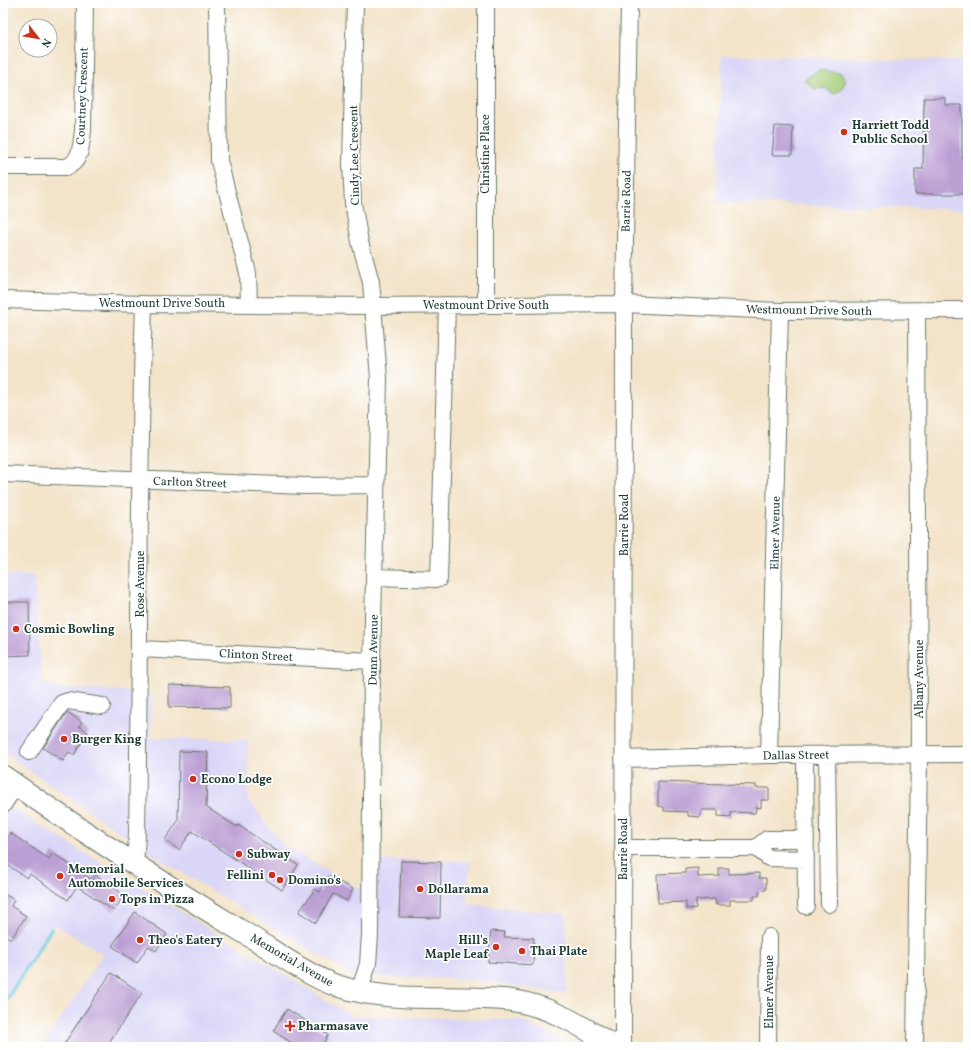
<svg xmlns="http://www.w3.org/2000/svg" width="971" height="1050" font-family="Vollkorn,serif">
<rect width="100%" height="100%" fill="#fff"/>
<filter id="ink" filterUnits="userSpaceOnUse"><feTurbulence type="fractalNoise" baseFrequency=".025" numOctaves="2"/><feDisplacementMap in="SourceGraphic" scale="8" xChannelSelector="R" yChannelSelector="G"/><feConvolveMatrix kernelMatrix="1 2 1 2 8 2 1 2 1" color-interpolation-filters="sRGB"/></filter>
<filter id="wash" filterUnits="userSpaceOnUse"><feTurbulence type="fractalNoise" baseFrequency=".012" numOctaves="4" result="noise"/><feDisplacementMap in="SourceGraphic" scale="16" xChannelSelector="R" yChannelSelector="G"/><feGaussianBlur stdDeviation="0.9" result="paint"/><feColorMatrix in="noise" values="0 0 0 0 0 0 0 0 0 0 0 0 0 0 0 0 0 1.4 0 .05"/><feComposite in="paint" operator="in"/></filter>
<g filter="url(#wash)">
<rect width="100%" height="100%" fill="#f3e3c8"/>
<path fill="#dad6f7" d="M722,55L968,61V209L717,203Z
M3,575L34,576L42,682L57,688L151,692V738L248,740V800L284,846L361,890L366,860L470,861L467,904L566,914L567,994L468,979L354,976L161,860L3,752Z
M3,801L29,819L352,1016L520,1020L550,1034L569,1047H42L103,954L54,924L3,1006Z"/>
<path fill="#a4cb76" stroke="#628455" d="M819,70L841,73L846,80L841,90L834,94L825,88L815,89L804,80Z"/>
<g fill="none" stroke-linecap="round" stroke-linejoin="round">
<path stroke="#5cc4d8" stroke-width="3.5" d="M3,1005L51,929"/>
</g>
<g id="blocks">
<path fill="#bb9fd4" d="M924,98H945V105H962V158H968V176H964V194H915V169H923Z
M775,126L793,127L792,155H772Z
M3,602H29L30,655L3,656Z
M169,685L230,687V708L169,707Z
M67,712L82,722L79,726L88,732L74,755L69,752L63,761L43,748Z
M179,751L208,752L206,807L237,827L238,825L298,865L282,890L192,831L179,850L165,840L178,821Z
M658,782L756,785V788H769V800H761V808L756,807L755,813L731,812V817L718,816V810H701L700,817L688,816V812L664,811V807L658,806Z
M10,833L49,859L53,853L92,880L96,875L124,895L114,911L77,886L68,900L30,874L27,878L3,862V843Z
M401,861L441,862L440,918L399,917Z
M698,868V877L719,876V868H729V874L759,873V878H766V890L759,891V896H754V900H730V905H716L715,899L696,900V908L686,909V902L658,903L657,874L685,873V869Z
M328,876L353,889L347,901L333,894L316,923L299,912L315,889L320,892Z
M3,893L14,900L11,906L26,916L11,939L3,934Z
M135,912L167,934L156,951L148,946L137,963L112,946Z
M491,931L505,932L504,937L534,938L533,965L488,962Z
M111,973L142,993L106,1047H62Z
M287,1009L328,1035L321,1047H298L273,1031Z"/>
</g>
</g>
<g filter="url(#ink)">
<use href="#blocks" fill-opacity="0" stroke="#697768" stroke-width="1"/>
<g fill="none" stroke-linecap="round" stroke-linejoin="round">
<g stroke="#697768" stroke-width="18">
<path id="minor" d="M217,3L219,161L248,273L249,303
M355,3L351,163L353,203L360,242L371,282L379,378L372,661L370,934L368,964L359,992
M3,167H67C81,161 81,145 83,131L85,3
M3,300L144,304L373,306L624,304L780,311L968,310
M486,305V3
M3,474L304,486L376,485
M374,577L439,579L447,305
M140,649L372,661
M29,752L62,703L68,701L102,706
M827,754L829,904
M769,755L780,311
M805,755L806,906
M623,759L769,755L968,754
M3,805L16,785
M623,848H756L767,839H806
M756,848L769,858L806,859
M135,864L137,835C140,658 138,481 144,304
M623,1047L624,304L629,3
M768,1047L769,937
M915,1047L919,754L917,311"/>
</g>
<g stroke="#697768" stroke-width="23">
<path id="major" d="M3,776C81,831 161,882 243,932C270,948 309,977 338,986C393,1004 453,994 509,1000C549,1005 582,1026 615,1047"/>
</g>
<use href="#minor" stroke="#fff" stroke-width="16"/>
<use href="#major" stroke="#fff" stroke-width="21"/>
</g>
</g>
<g fill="#c8321e" stroke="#fff" stroke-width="1.5">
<circle cx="844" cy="132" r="4"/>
<circle cx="16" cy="629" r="4"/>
<circle cx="64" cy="739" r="4"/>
<circle cx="193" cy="779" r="4"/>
<circle cx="239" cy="854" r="4"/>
<circle cx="272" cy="875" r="4"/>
<circle cx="60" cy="876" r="4"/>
<circle cx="280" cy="880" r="4"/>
<circle cx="420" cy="889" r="4"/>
<circle cx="112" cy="899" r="4"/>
<circle cx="140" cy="940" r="4"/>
<circle cx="496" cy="947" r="4"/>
<circle cx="522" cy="951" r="4"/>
<path d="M288 1020h4v4h4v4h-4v4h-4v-4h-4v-4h4z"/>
</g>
<g text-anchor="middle" stroke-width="3.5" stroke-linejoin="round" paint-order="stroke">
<g font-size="12" fill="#1f3d34" stroke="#fff">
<text transform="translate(82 96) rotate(-88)" y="4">Courtney Crescent</text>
<text transform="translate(485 154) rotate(-90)" y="4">Christine Place</text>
<text transform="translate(354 155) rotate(-91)" y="4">Cindy Lee Crescent</text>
<text transform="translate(626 201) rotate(-89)" y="4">Barrie Road</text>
<text x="162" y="307">Westmount Drive South</text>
<text x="486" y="309">Westmount Drive South</text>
<text transform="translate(809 310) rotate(1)" y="4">Westmount Drive South</text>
<text transform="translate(190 482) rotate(2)" y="4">Carlton Street</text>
<text transform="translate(624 525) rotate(-90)" y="4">Barrie Road</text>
<text transform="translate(775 533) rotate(-89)" y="4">Elmer Avenue</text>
<text transform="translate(140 584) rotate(-90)" y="4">Rose Avenue</text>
<text transform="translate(373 650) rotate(-89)" y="4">Dunn Avenue</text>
<text transform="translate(256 655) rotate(3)" y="4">Clinton Street</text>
<text transform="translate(919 679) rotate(-90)" y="4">Albany Avenue</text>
<text transform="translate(796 755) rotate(-1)" y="4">Dallas Street</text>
<text transform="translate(623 849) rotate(-90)" y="4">Barrie Road</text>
<text transform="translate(292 960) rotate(30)" y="4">Memorial Avenue</text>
<text transform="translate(769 992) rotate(-90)" y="4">Elmer Avenue</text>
</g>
<g font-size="12" font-weight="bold" fill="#1f3d34" stroke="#fff" text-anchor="start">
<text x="852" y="129">Harriett Todd<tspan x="852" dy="14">Public School</tspan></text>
<text x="24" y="633">Cosmic Bowling</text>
<text x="72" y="743">Burger King</text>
<text x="201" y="783">Econo Lodge</text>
<text x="247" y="858">Subway</text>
<text x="68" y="873">Memorial<tspan x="68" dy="14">Automobile Services</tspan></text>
<text x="264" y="879" text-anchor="end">Fellini</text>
<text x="288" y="884">Domino's</text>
<text x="428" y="893">Dollarama</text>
<text x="120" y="903">Tops in Pizza</text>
<text x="148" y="944">Theo's Eatery</text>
<text x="488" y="944" text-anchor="end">Hill's<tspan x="488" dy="14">Maple Leaf</tspan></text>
<text x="530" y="955">Thai Plate</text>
<text x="298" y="1030">Pharmasave</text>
</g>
</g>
<rect width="971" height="1050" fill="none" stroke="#fff" stroke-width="16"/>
<g transform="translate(38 38) rotate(121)"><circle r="19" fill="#ffffff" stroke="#a5b1ae"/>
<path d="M0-3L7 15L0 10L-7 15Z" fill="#c8321e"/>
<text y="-6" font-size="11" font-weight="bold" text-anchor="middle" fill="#1f3d34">N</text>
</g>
</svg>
